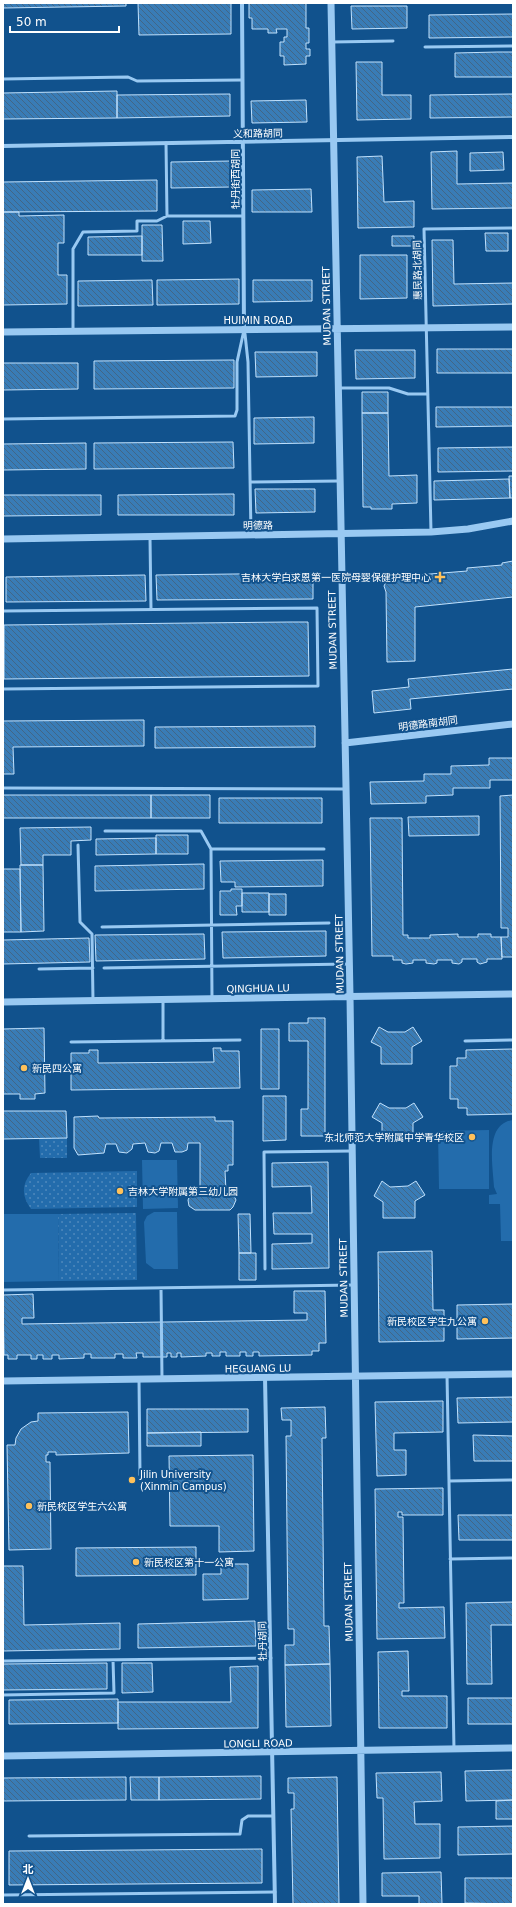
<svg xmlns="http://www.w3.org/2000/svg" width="516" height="1907" font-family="'DejaVu Sans','Noto Sans SC',sans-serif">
<defs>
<pattern id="grass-dots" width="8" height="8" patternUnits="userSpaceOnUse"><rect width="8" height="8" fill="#236cac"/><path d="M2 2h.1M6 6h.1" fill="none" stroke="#4f89bd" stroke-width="1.8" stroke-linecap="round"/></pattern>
<pattern id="building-back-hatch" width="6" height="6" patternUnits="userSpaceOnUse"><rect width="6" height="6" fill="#397cb6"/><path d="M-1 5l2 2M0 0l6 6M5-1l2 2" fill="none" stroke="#426686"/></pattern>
</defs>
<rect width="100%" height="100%" fill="#11528d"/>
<path fill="url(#grass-dots)" d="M39,1138H67V1158H40Z
M137,1171V1207L31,1209C22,1197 21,1185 31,1173Z
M136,1213L137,1280L59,1281L58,1214Z"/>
<path fill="#236cac" d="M513,1120V1241H501L500,1204H489V1195L497,1194L494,1187C493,1166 484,1124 513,1120Z
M489,1130V1189H439L438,1131Z
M142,1160H177L178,1208L143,1209Z
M154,1212H177L178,1269H154L146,1263L144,1222L147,1216Z
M3,1214H58L59,1281L3,1282Z"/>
<path fill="url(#building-back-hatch)" stroke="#c0e1fd" d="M3,3H126V6L3,8Z
M138,3H231V34L139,35Z
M249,3H306V28H309V43H306V49H310V56H306V64L284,65V56H280V42H284V37H287V29H276L277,33H268V29H252V18H249Z
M351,6H407V28L352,29Z
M513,14V37L429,38V15Z
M498,52H513V77H455V53Z
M356,62H382V95H411V119L357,120Z
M117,91V118L3,119V93Z
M230,94V116L117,118V95Z
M513,94V117L430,118V95Z
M306,100L307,122L252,123L251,101Z
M457,151V184L513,183V208L432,209L431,152Z
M503,152L504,170L470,171V153Z
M382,156L384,202L414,201V227L358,228L357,157Z
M231,161L232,187L171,188V162Z
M157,180V211L3,212V182Z
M311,189L312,212H252V190Z
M3,212H19V216L64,215V243H58V275H67V304L3,305Z
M183,221H210L211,243L183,244Z
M142,225H162L163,261H142Z
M485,233H508V251H486Z
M142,236V255H88V237Z
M392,236H414V246H392Z
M432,240H453L454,284L513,283V304L433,306Z
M360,255H407V298L360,299Z
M239,279V304L157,305V280Z
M152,280L153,305L78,306V281Z
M253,280H312V301L253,302Z
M437,349H513V373H437Z
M355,350H415V378L356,379Z
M255,352H317V376L256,377Z
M234,360V388L94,389V361Z
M3,363H78V389L3,390Z
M362,392H388V413H362Z
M436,407H513V426L436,427Z
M362,413H388L389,476L417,475V503L392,504V509H371V507H363Z
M314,417V443L254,444V418Z
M233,442L234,468L94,469V443Z
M86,443V469L3,470V444Z
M513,447V471L438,472V448Z
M509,476H513V498H510Z
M509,479L510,498L434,500V481Z
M255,489H315V512L256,513Z
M234,494V515H118V495Z
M3,495H101V515L3,516Z
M513,561V597L415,607V661L387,662L386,592L384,586L387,580L396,579V578L418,577V575L467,571V568L502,565V563Z
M313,573V599L157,600L156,575Z
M145,575L146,601L6,602V577Z
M290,622H308L309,676L4,679V625Z
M513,669V689L410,699L411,709L374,713L372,691L409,687L408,679Z
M144,720V746L13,747L14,774H3V721Z
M315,726V747L155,748V727Z
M489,758H513V780H490V788H453V795L426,796V803L371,804L370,782L424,781V774H451V766L489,765Z
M3,795H151V818H3Z
M151,795H210V818H151Z
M513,795V957H502L501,937H508V928H501L500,796Z
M219,798H322V823H219Z
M479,816V835L409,836L408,817Z
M370,818H402L403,935H408V938H430V935L458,934V937H478V934H491V937H501L502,959H487V962L480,964L477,962V959H462V962L459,964L452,963V960H437V963L434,964L426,963V960H413V963L406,964L402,963V960H393V956H372Z
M91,827V840L71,841V855H43V865H21L20,828Z
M156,835H188V854H156Z
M156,838V854L96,855V839Z
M323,860V886L235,887V882H221L220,861Z
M204,864V889L95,891V866Z
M20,865H43L44,931L21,932Z
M3,869H20L21,932H3Z
M231,889H242V906H236L237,915H220V891H231Z
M242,893H269V912H242Z
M269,894H286V915H269Z
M326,931V956L223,958L222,932Z
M204,934L205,959L96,961L95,935Z
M89,938L90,962L3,964V940Z
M308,1018H325V1136H301V1109H308V1041H289V1023H308Z
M379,1027L388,1032H405L413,1027L422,1041L412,1047V1064H381V1047L371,1042Z
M44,1028L45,1093L35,1094V1099H20V1094H3V1029Z
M261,1029H279V1089H261Z
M213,1048H221V1051H239L240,1088L71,1090V1053H89V1050H98V1063L214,1062Z
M513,1049V1114L467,1115V1108H458V1099H450V1066H457V1058H466V1050Z
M263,1096H286V1140L263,1141Z
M380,1103L389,1108H406L414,1103L423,1117L413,1123V1139H382V1123L372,1117Z
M3,1111H66L67,1138L3,1139Z
M98,1116L99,1118L215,1117V1121H233V1165H228V1171H225L226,1191L233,1193L236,1200L233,1207L230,1210H195L189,1206L188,1200L191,1193L200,1191V1143H188L187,1150L182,1152H175L172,1143H161L159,1151L155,1153L148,1152L145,1143L133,1144L132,1149L127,1153L119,1152L116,1144H106L104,1153L78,1155L74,1148V1117Z
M328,1162L329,1268L272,1269V1244L312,1243V1234H274L273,1213H312L311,1186L272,1187V1163Z
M382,1181L390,1187L408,1186L416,1181L425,1195L415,1201V1218H383V1202L374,1196Z
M238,1214H250L251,1253H239Z
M432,1251L433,1310H444V1341L379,1342L378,1252Z
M239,1253H256V1280H239Z
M294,1291H325L326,1343H319V1351H312V1355L259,1356V1352H253V1356H246V1352H240V1356H226V1352H220V1356H212V1353H206V1356L181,1357V1353H177V1357H171V1353H167V1357H143V1353H136L137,1358H123V1354H115V1358H91V1354H84V1358L59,1359V1355H52V1359H43V1355H37V1359H31V1355H17V1359H8V1355H4L3,1295L33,1294L34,1318H22V1324L307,1320V1313H294Z
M513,1304V1338L457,1339V1305Z
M513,1397V1422L458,1423L457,1398Z
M443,1401V1432L394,1433V1450H406V1475L377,1476L375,1402Z
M325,1407L326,1438H322L324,1626H329L330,1664L285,1665V1645H294V1629H288L286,1436H291V1420H282L281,1408Z
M147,1409H248V1432L147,1433Z
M128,1412L129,1453L56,1455V1452H48V1455H46V1462H50L51,1549L9,1550L7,1445H15L16,1438L21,1429L31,1422L38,1421V1413Z
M201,1432V1446H147V1433Z
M473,1435L513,1436V1461H474Z
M253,1455L254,1551L219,1552V1526H170L169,1456Z
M443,1488V1515H402V1512H398V1517H403L404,1603H399V1608L444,1607L445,1638L377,1639L375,1489Z
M458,1515H513V1540H459Z
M196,1547V1575L76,1576V1548Z
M221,1564H248V1599L203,1600V1574H221Z
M3,1566H23L24,1625L120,1623V1649L3,1651Z
M513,1602V1625H491L492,1684H467L466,1603Z
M255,1621L256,1646L138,1648V1624Z
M408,1651L409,1691H402V1696H447V1728H379L378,1652Z
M107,1663V1689L3,1690V1664Z
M122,1663H152L153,1692L122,1693Z
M330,1664L331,1726L286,1727L285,1665Z
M258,1666V1728L118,1729V1702H231L230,1667Z
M468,1698H513V1724H468Z
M118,1699V1723L9,1724V1700Z
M513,1770V1800L466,1801L465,1771Z
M441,1772L442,1801L414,1802L415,1824H440V1858L384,1859L383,1798H377L376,1773Z
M261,1776V1799L159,1800V1777Z
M126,1777V1800L3,1801V1778Z
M130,1777H159V1800H131Z
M337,1777L339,1904H293L291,1809H294V1793H288V1778Z
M513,1800V1819H496V1801Z
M513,1826V1854L458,1855V1827Z
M262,1849V1883L9,1885V1851Z
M441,1872L442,1904H419V1896H382V1873Z
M465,1878H513V1904L465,1903Z"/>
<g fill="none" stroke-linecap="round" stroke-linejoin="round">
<path stroke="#99c9f2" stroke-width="3" d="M332,42L393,41
M425,47L513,46
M3,79L128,77L137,81L242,80
M166,143L167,216
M73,331V249L83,232L137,231V221H157L167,216H243
M245,334L248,362L251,534
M339,388H389L408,394H428
M3,419L235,416L237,410V362L244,330
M250,482L339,481
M431,532L424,229L513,228
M150,538L151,610
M3,611L317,608L318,686L3,689
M3,788L345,789
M105,831H201L211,849L212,999
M78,845L80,922L92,934L93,1001
M211,849H324
M102,927L329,923
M104,968L349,964
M39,969L93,968
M163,1000V1041
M465,1041L513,1040
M71,1042L240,1040
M265,1269L264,1152L352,1151
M161,1288L162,1379
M3,1290L353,1285
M447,1375L454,1749
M139,1379L140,1475
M449,1481L513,1480
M450,1559L513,1558
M3,1661L271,1658
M3,1695L114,1693L113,1660
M29,1836L240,1834L242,1820L248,1816H273
M3,1895L275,1892"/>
<path stroke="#99c9f2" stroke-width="4" d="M242,3L244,330
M3,146L513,137
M265,1377L275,1904"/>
<path stroke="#99c9f2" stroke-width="7" d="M331,3L350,996L363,1904
M3,332L513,327
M3,539L431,532L468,529L513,521
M345,743L513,724
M3,1002L513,994
M3,1381L513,1374
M3,1756L513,1748"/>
</g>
<g fill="#ffc15a" stroke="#11528d" stroke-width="1.5">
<path d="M438 571h4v4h4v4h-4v4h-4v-4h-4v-4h4z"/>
<circle cx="24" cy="1068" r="4"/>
<circle cx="472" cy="1137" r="4"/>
<circle cx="120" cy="1191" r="4"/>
<circle cx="485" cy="1321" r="4"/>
<circle cx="132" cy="1480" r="4"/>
<circle cx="29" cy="1506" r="4"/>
<circle cx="136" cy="1562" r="4"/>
</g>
<g text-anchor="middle" stroke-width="4" stroke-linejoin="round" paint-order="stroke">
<g font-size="10" fill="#fff" stroke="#11528d">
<text transform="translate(258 133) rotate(-1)" y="4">义和路胡同</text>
<text transform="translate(235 179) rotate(-90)" y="4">牡丹街西胡同</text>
<text transform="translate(417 270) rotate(-91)" y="4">惠民路北胡同</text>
<text transform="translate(326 306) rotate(-91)" y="4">MUDAN STREET</text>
<text x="258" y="324">HUIMIN ROAD</text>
<text transform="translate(258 525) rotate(-1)" y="4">明德路</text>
<text transform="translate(332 630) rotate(-91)" y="4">MUDAN STREET</text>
<text transform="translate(428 723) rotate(-7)" y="4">明德路南胡同</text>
<text transform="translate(339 954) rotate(-91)" y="4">MUDAN STREET</text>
<text transform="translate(258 988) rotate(-1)" y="4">QINGHUA LU</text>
<text transform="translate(343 1278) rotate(-91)" y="4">MUDAN STREET</text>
<text transform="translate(258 1368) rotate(-1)" y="4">HEGUANG LU</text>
<text transform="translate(348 1602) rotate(-91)" y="4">MUDAN STREET</text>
<text transform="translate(262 1641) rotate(-91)" y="4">牡丹胡同</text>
<text transform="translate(258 1743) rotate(-1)" y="4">LONGLI ROAD</text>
</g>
<g font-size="10" fill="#fff" stroke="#11528d" text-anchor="start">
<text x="431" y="581" text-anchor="end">吉林大学白求恩第一医院母婴保健护理中心</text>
<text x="32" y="1072">新民四公寓</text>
<text x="464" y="1141" text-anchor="end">东北师范大学附属中学青华校区</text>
<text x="128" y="1195">吉林大学附属第三幼儿园</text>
<text x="477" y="1325" text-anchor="end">新民校区学生九公寓</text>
<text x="140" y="1478">Jilin University<tspan x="140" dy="12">(Xinmin Campus)</tspan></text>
<text x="37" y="1510">新民校区学生六公寓</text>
<text x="144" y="1566">新民校区第十一公寓</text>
</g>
</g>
<rect width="516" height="1907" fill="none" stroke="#ffffff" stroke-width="8"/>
<g transform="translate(28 1879)" stroke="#11528d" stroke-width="3" paint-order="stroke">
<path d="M0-3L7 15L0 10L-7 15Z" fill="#ffffff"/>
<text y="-6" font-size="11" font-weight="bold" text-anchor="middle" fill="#ffffff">北</text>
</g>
<path d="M10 26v6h109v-6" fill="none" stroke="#ffffff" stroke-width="2"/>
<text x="16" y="26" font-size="12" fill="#ffffff" stroke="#11528d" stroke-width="3" paint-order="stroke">50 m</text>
</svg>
